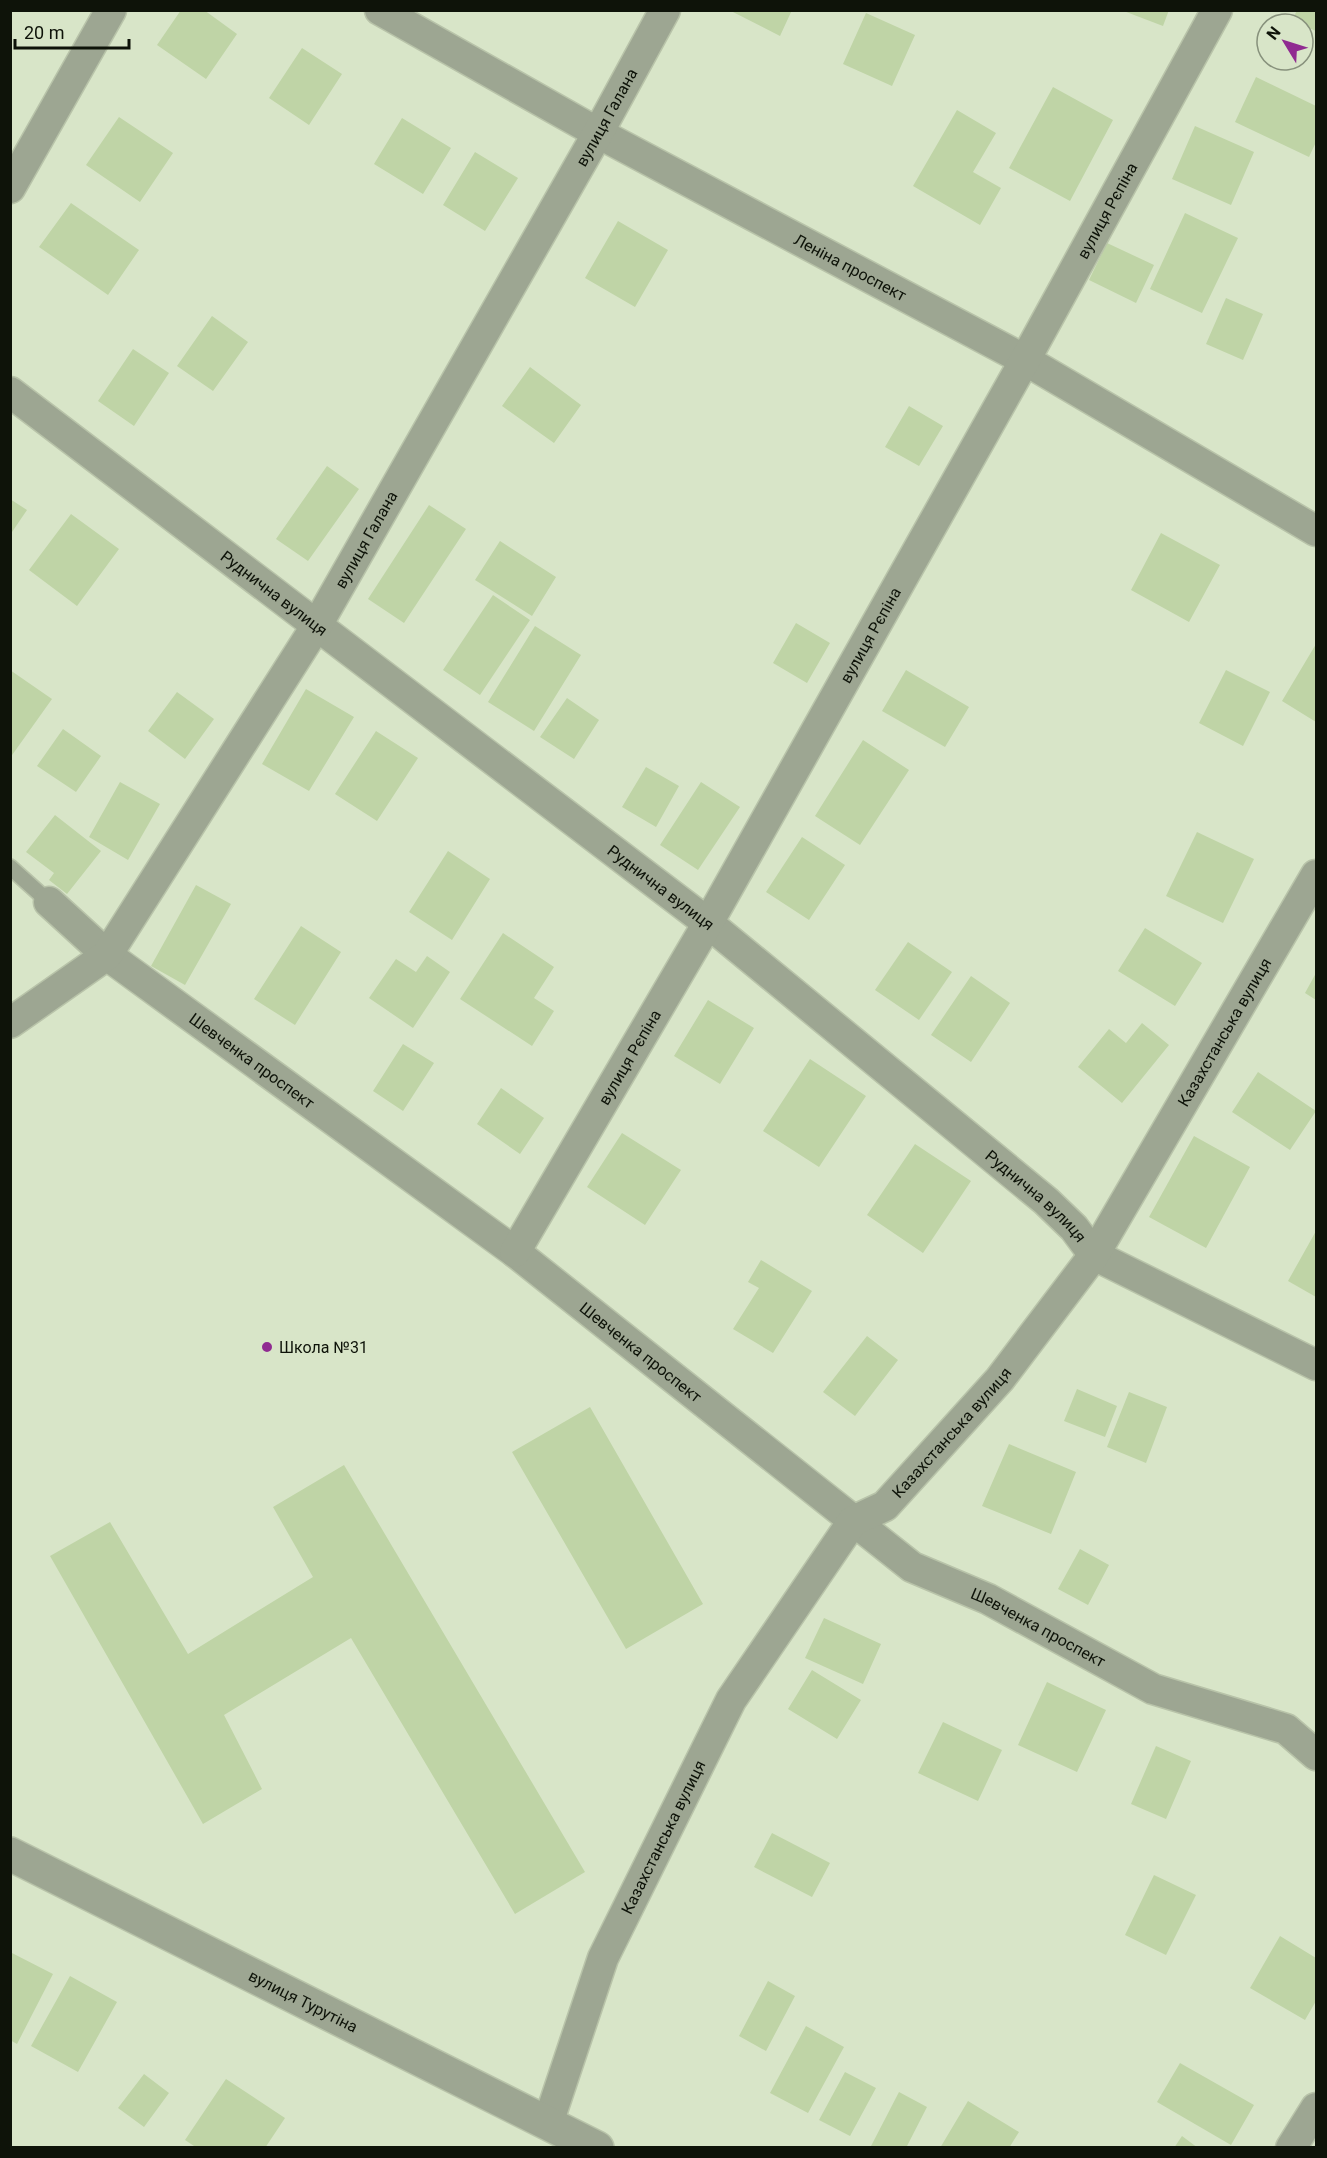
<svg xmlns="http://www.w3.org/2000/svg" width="1327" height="2158" font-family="Roboto,sans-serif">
<rect width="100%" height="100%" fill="#d8e5c8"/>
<path fill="#bfd4a6" d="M181,10H204L237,34L206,79L157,45Z
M729,10H792L780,36Z
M1121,10H1169L1163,26Z
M1297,10H1316V31L1292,21Z
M866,13L915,35L892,86L843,64Z
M302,48L342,74L309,125L269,98Z
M1256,77L1316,106V142L1309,157L1235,122Z
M1053,87L1113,120L1070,201L1009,168Z
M957,110L996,133L973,172L1001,188L980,225L913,186Z
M119,117L173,153L140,202L86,165Z
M402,118L451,148L423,194L374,164Z
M1195,126L1254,152L1231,205L1172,179Z
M475,152L518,178L485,231L443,205Z
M71,203L139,250L108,295L39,247Z
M1185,213L1238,238L1202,313L1150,289Z
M618,221L668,250L635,307L585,278Z
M1107,243L1154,265L1136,303L1089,280Z
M1226,298L1263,314L1243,360L1206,344Z
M212,316L248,342L213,391L177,366Z
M133,349L169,373L134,426L98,401Z
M530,367L581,405L554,443L502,406Z
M909,406L943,426L919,466L885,447Z
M327,466L359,489L308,561L276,539Z
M10,499L27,510L10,535Z
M429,505L466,529L404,623L368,599Z
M71,514L119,549L77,606L29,570Z
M1161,533L1220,565L1189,622L1131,590Z
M500,541L556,577L532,616L475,580Z
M493,595L530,620L480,695L443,670Z
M796,623L830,643L807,683L773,663Z
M535,626L581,655L534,731L488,702Z
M1316,644V722L1282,701Z
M10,670L52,699L10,758Z
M906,670L969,707L945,747L882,711Z
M1226,670L1270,692L1243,746L1199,723Z
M306,689L354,717L309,791L262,764Z
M177,692L214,719L185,759L148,731Z
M567,698L599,720L574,759L540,737Z
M63,729L101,756L76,792L37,766Z
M376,731L418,758L377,821L335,794Z
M863,740L909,770L860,845L815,816Z
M646,767L679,786L656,827L622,807Z
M120,782L160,804L128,860L89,837Z
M701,782L740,807L698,870L660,845Z
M55,815L101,851L67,894L49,880L54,873L26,852Z
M1197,832L1254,859L1223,923L1166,896Z
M802,837L845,865L809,920L766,892Z
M448,851L490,879L452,940L409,912Z
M196,885L231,904L185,985L151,966Z
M301,926L341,952L295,1025L254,999Z
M1145,928L1202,963L1175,1006L1118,971Z
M503,933L554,967L534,998L554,1011L532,1046L460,999Z
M908,942L952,972L919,1020L875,990Z
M427,956L450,972L413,1028L369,998L396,959L416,972Z
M1316,973V1000L1305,993Z
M971,976L1010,1003L971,1062L931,1035Z
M708,1000L754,1028L720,1084L674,1056Z
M1142,1023L1169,1045L1122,1103L1078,1067L1109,1029L1126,1043Z
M403,1044L434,1063L403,1111L373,1091Z
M810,1059L866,1096L819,1167L763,1131Z
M1258,1072L1316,1111L1290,1150L1232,1112Z
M501,1088L544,1118L520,1154L477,1124Z
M622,1133L681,1170L645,1225L587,1187Z
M1194,1136L1250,1167L1206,1248L1149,1217Z
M915,1144L971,1181L923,1253L867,1215Z
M1316,1231V1297L1288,1281Z
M761,1260L812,1291L773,1353L733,1329L759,1288L748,1282Z
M867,1336L898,1360L855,1416L823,1392Z
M1077,1389L1117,1406L1105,1437L1064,1421Z
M1129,1392L1167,1407L1146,1463L1107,1447Z
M590,1407L703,1604L626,1649L512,1452Z
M1009,1444L1076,1472L1051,1534L982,1506Z
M344,1465L585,1872L515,1914L351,1638L224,1715L262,1789L203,1824L50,1556L110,1522L188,1654L313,1577L273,1507Z
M1080,1549L1109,1565L1088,1605L1058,1589Z
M824,1618L881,1644L863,1684L805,1658Z
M812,1670L861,1700L837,1739L788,1709Z
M1047,1682L1106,1710L1077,1772L1018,1745Z
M943,1722L1002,1750L978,1801L918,1773Z
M1156,1746L1191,1761L1166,1819L1131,1804Z
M772,1833L830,1863L812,1897L754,1867Z
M1154,1875L1196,1895L1166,1955L1125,1935Z
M1280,1936L1316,1958V2001L1305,2020L1250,1988Z
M10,1952L53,1974L17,2044L10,2040Z
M70,1976L117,2002L78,2072L31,2046Z
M768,1981L795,1996L766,2051L739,2036Z
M806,2026L844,2047L808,2113L770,2093Z
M1180,2063L1254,2105L1231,2145L1157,2102Z
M845,2072L876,2088L850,2136L819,2120Z
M144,2074L169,2093L144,2127L118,2108Z
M226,2079L285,2118L265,2148H197L185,2140Z
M899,2092L927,2107L906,2148H870Z
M968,2101L1019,2132L1009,2148H940Z
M1182,2136L1198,2148H1174Z"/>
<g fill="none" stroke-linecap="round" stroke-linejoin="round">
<g stroke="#b8c3a9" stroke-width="18">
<path id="service" d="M10,867L49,902"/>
</g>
<g stroke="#b8c3a9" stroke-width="33">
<g id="minor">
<path id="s1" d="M380,10L598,133L1025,360L1316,531"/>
<path d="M10,188L111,10"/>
<path id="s2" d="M10,392L708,923L1046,1201L1074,1228L1094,1255L1316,1365"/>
<path id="s3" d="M49,902L107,955L515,1252L912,1567L988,1599L1153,1689L1286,1729L1316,1755"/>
<path id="s4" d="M10,1023L107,955L317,625L598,133L665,10"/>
<path id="s5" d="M515,1252L708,923L1025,360L1217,10"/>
<path id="s6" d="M548,2123L603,1958L731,1700L853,1521L885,1506L1000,1379L1094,1255L1316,875"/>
<path d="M1291,2148L1316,2108"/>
</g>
</g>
<g stroke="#b8c3a9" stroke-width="36">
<g id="tertiary">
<path id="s7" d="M10,1854L597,2148"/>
</g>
</g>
<use href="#service" stroke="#9da692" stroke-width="15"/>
<use href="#minor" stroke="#9da692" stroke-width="30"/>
<use href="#tertiary" stroke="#9da692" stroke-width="33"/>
</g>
<circle fill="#902b91" stroke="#d8e5c8" stroke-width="2" cx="267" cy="1347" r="6"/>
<g text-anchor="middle" stroke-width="4.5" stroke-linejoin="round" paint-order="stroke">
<g font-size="16" fill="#0e1309" stroke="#d8e5c8">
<text dy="6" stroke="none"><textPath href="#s4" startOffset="1094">вулиця Галана</textPath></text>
<text dy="6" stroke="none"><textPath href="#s5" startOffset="1198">вулиця Рєпіна</textPath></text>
<text dy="6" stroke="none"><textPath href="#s1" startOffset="536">Леніна проспект</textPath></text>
<text dy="6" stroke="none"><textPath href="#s4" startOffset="608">вулиця Галана</textPath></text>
<text dy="6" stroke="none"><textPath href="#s2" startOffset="332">Руднична вулиця</textPath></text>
<text dy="6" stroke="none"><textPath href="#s5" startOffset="712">вулиця Рєпіна</textPath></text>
<text dy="6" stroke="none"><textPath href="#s2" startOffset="818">Руднична вулиця</textPath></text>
<text dy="6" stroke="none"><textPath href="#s6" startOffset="1299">Казахстанська вулиця</textPath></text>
<text dy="6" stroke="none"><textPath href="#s5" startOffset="226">вулиця Рєпіна</textPath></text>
<text dy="6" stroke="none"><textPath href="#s3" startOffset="258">Шевченка проспект</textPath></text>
<text dy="6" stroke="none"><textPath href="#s2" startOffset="1304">Руднична вулиця</textPath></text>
<text dy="6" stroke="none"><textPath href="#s3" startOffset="744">Шевченка проспект</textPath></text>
<text dy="6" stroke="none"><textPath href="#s6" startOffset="813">Казахстанська вулиця</textPath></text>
<text dy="6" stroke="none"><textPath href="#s3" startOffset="1230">Шевченка проспект</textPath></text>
<text dy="6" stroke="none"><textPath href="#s6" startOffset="309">Казахстанська вулиця</textPath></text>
<text dy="6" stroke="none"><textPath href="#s7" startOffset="328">вулиця Турутіна</textPath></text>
</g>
<g font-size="16" fill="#0e1309" stroke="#d8e5c8" text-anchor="start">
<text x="279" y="1353">Школа №31</text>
</g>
</g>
<rect width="1327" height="2158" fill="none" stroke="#0e1309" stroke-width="24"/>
<g transform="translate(1285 42) rotate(308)"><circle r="28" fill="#d8e5c8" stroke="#87917c" stroke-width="1.5"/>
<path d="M0-4.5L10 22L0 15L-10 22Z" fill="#902b91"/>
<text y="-9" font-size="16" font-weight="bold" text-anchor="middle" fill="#0e1309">N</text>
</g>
<path d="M15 39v9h114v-9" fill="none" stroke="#0e1309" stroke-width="3"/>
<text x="24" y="39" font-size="18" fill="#0e1309" stroke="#d8e5c8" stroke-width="4.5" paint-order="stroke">20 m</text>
</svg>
